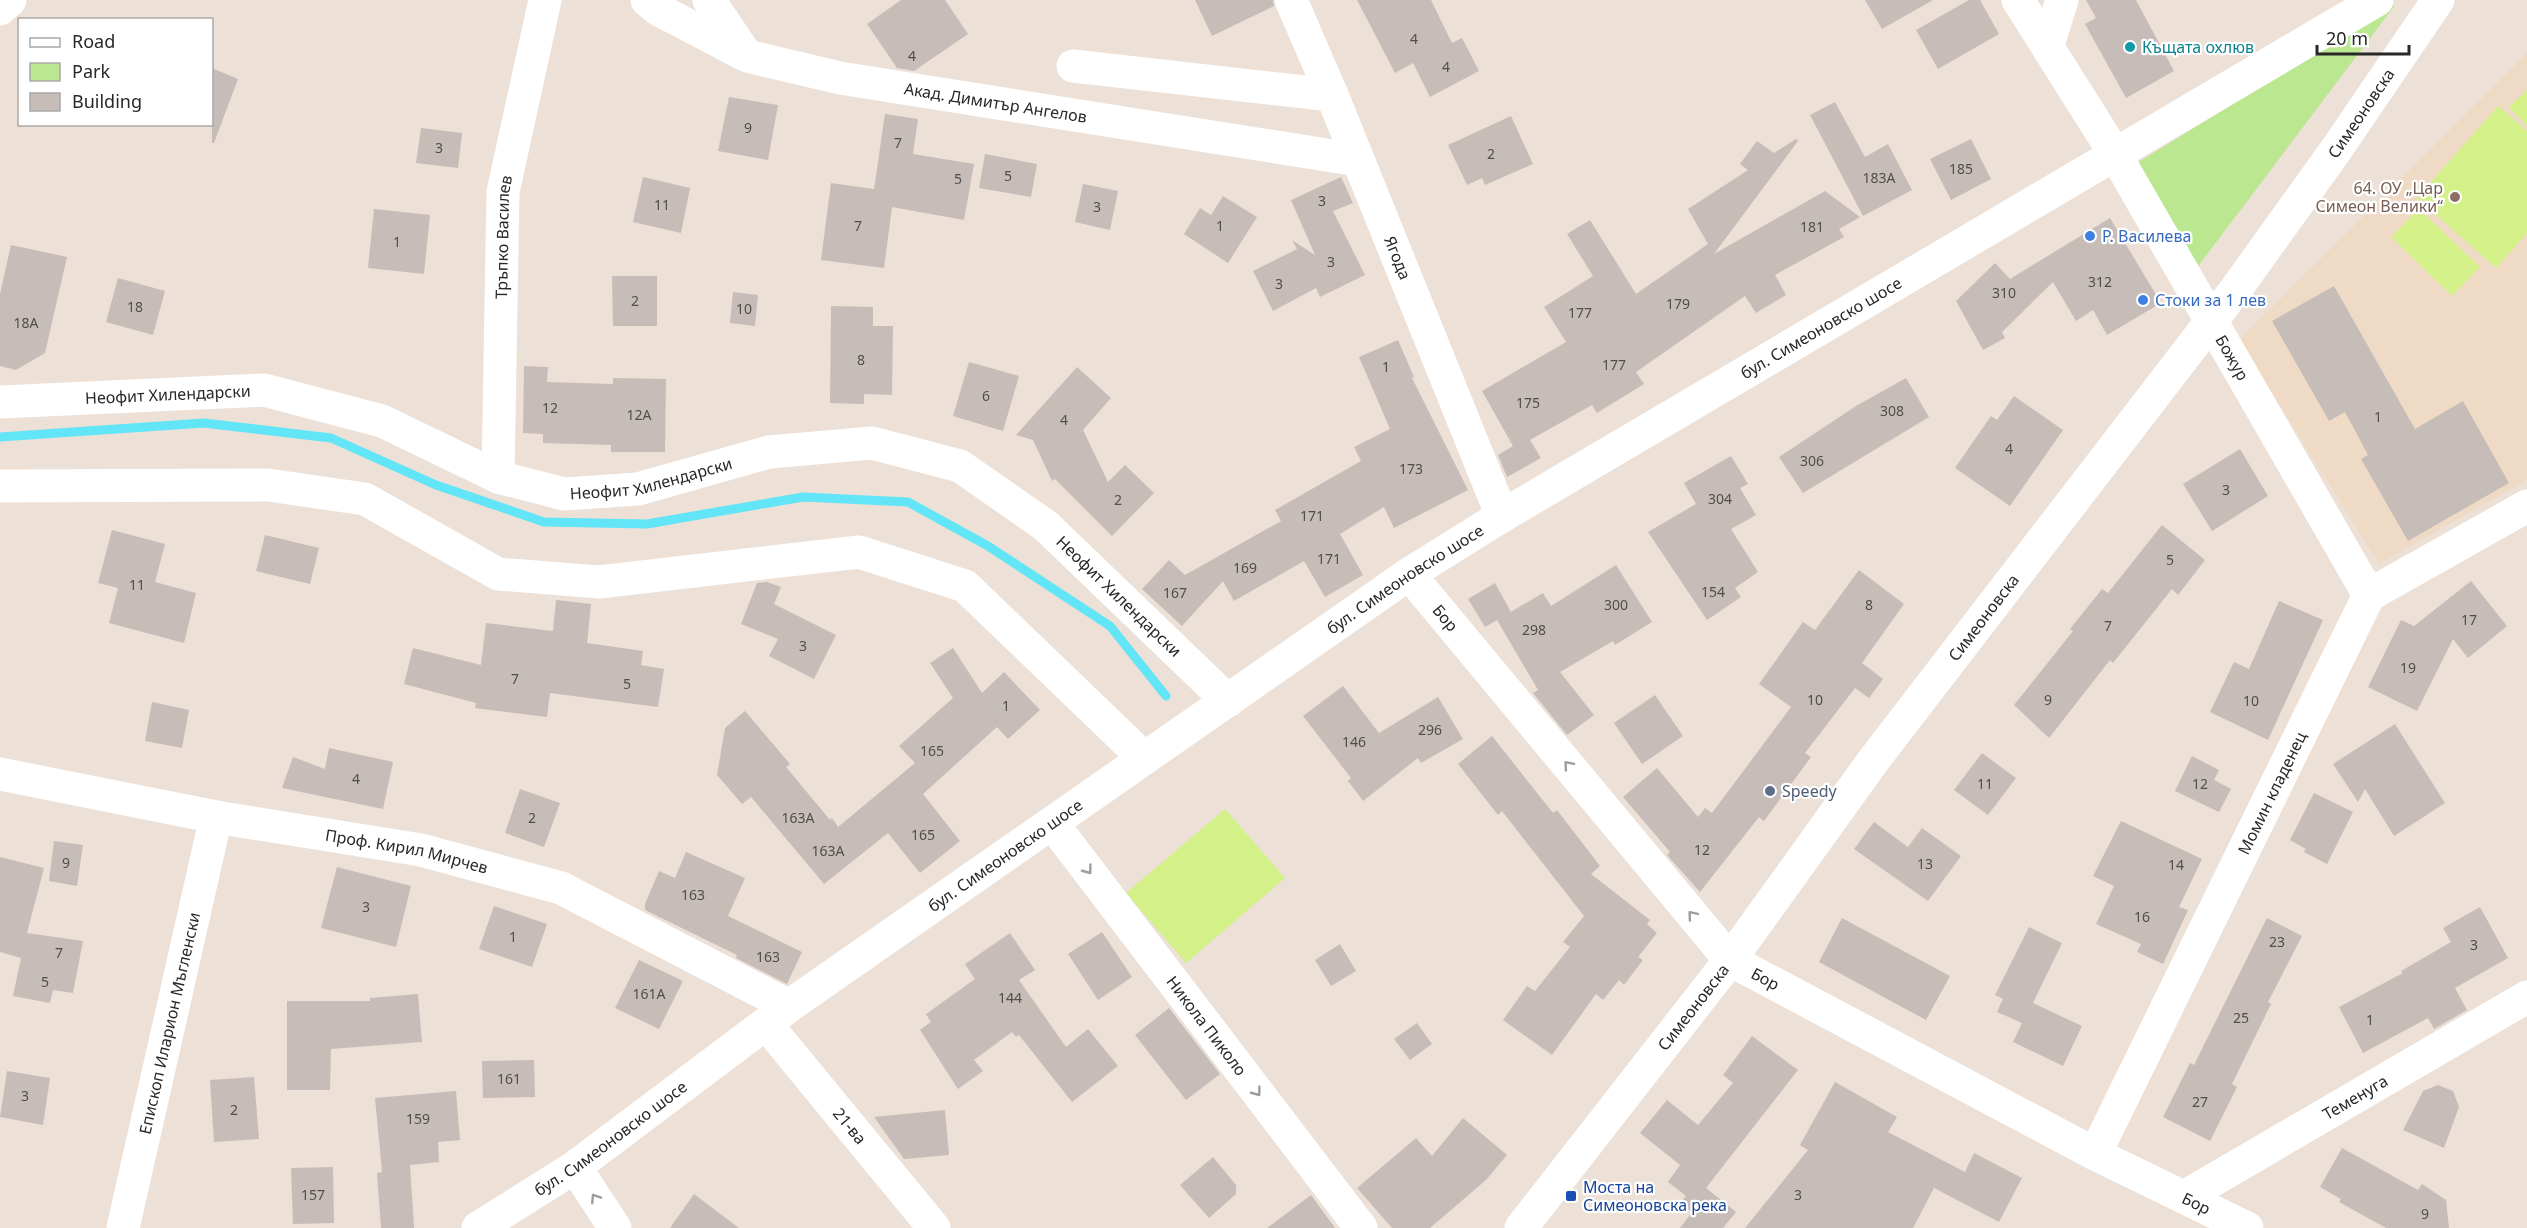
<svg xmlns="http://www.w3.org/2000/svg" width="2527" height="1228" font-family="'Noto Sans',sans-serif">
<rect width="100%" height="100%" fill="#ece0d7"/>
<path fill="#efdbc5" d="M2527,53V480L2379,564L2239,340Z"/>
<path fill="#bae78f" d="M2395,5L2196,269L2132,166Z"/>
<path fill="#d3f089" d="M2527,90V126L2509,107Z
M2498,106L2527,131V233L2496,268L2417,198Z
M2419,209L2480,267L2452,296L2391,237Z
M1225,809L1285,878L1186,963L1126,893Z"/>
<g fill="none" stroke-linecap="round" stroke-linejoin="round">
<path stroke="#61e5f7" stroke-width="9" d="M0,437L204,423L331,438L436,485L544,522L647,524L803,497L908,502L988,546L1110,626L1166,696"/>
</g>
<path fill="#c7bdb8" d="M901,0H945L968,34L914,71L897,68L867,24Z
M1195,0H1273L1274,6L1212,36Z
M1357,0H1431L1452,43L1462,38L1479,71L1430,97L1413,63L1395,73Z
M1865,0H1933L1882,29Z
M1969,0H1980L1999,34L1938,69L1916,30Z
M2086,0H2136L2174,71L2126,98L2085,24L2096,18Z
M212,68L238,79L214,143H212Z
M729,97L778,105L768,160L718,151Z
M1835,102L1865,157L1888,144L1912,190L1863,216L1810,115Z
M885,114L918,119L913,154L974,164L964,220L892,207L884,268L821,260L831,183L874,189Z
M1511,116L1533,164L1485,185L1482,178L1467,185L1448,145Z
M421,128L462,133L458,168L416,163Z
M1796,139L1798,141L1714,254L1825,191L1860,217L1839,229L1844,237L1775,275L1786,295L1756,313L1745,296L1636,372L1644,384L1597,413L1592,405L1530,440L1541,458L1507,477L1498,455L1513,446L1482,391L1566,342L1544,307L1593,276L1567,234L1590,220L1636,294L1708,244L1688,209L1748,170L1740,164L1757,141L1774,153Z
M1971,139L1991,179L1951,200L1930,159Z
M985,154L1037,164L1031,197L979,188Z
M643,177L690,188L681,233L633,222Z
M1341,177L1353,203L1333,211L1365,275L1320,297L1316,288L1273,311L1253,271L1297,249L1292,240L1315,255L1291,200Z
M1083,184L1118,191L1110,230L1075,222Z
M1223,196L1257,217L1228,263L1184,234L1200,208L1211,215Z
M374,209L430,215L424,274L368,268Z
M2110,218L2161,303L2107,335L2093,310L2076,321L2053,282L2002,332L2005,338L1983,350L1956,301L1995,263L2010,279Z
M11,245L67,257L45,353L16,370L0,366V294Z
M612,276H657V326H613Z
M118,278L165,291L153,335L106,322Z
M2334,286L2415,429L2463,401L2509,483L2408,541L2361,459L2368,455L2345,412L2329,421L2272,321Z
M733,292L758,295L755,326L730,323Z
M831,306L873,307V326H893L892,395L864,394V404L830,403Z
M1398,340L1414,377L1412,378L1468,490L1394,528L1384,507L1340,534L1363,575L1325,597L1304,561L1234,601L1223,581L1182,626L1142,589L1169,560L1185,575L1281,521L1275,510L1361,461L1354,447L1390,429L1359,357Z
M969,362L1019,376L1003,431L953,416Z
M524,366L548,367L547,382L613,384V378L666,379L665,452H611V445L543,443V434L523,433Z
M1077,367L1111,398L1083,430L1108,482L1125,465L1154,493L1112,536L1055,479L1052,481L1033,440L1016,435Z
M1906,378L1929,417L1803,493L1779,457L1856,406Z
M2014,396L2063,430L2010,506L1955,468L1991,416L1997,420Z
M2240,449L2268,496L2212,531L2183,484Z
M1731,456L1748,484L1740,488L1756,515L1731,529L1758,572L1735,588L1741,597L1707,620L1648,532L1696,504L1684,483Z
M2162,525L2205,560L2178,595L2172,589L2113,663L2110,660L2049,738L2014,705L2073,631L2070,629L2102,589L2108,593Z
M112,530L165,544L155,582L196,593L184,643L109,623L118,588L98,583Z
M265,535L319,548L310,584L256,571Z
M1616,565L1652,622L1615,645L1613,641L1560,672L1594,715L1567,735L1533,693L1538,690L1497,620L1543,593L1551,606Z
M1859,570L1904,604L1862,663L1883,679L1869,698L1855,688L1805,753L1811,757L1764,821L1759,817L1700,892L1667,855L1670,852L1623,797L1657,768L1698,817L1705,808L1712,813L1791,707L1759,684L1803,622L1815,630Z
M2471,581L2507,626L2468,658L2453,639L2417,711L2368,687L2401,620L2414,626Z
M767,582L781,587L774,604L836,635L814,679L769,656L778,639L741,624L757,583Z
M1495,583L1511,612L1485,627L1468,599Z
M556,600L591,604L587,643L643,651L641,665L664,669L658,707L550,693L547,717L475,708L476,703L404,684L413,648L481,665L486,623L553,631Z
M2279,601L2323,620L2268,740L2210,712L2234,662L2249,669Z
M953,648L982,693L1004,672L1040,710L1008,739L997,727L923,794L960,841L920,873L888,833L824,884L751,797L742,804L717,775L725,728L745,711L790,764L786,767L830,820L832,818L838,827L915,763L899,746L953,698L930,663Z
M1343,686L1379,733L1438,697L1463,739L1421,763L1418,758L1363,801L1348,781L1351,778L1303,716Z
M1655,695L1683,736L1642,764L1614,723Z
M152,702L189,710L182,748L145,741Z
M2395,724L2445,803L2394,836L2365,789L2358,802L2333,764Z
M1492,736L1553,813L1557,810L1600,866L1591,874L1650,920L1647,924L1657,933L1638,957L1643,960L1624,985L1619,980L1603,1000L1596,994L1552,1055L1503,1020L1527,986L1535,991L1570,947L1563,942L1584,916L1502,811L1498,815L1458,764Z
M329,748L393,762L383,809L282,788L293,757L325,769Z
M1982,753L2016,778L1988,815L1954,790Z
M2192,756L2219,770L2214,780L2231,789L2219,812L2175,791Z
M520,789L560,803L544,847L505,833Z
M2314,793L2353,812L2327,864L2304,852L2306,849L2290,840Z
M2121,821L2202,859L2179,907L2188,910L2163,964L2137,952L2141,944L2096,924L2114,886L2093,876Z
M1874,822L1908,847L1922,828L1961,856L1928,901L1854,849Z
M54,841L83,845L77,886L49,881Z
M686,852L745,878L728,916L802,952L787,984L736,958L737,955L645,910V904L659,871L675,878Z
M0,857L44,868L27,933L83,941L73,993L53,990L50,1003L13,996L21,958L0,952Z
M337,867L411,886L396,947L321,928Z
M494,906L547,924L532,967L479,949Z
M2480,907L2508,958L2455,988L2467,1010L2434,1029L2428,1018L2363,1053L2339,1007L2403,973L2401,971L2451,942L2443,928Z
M1842,918L1950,976L1926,1020L1819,962Z
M2267,918L2302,936L2268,1002L2271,1004L2232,1084L2237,1087L2210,1141L2163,1117L2190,1063L2194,1065Z
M2029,927L2062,943L2033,1003L2082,1026L2063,1066L2013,1042L2022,1023L1997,1012L2003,999L1995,995Z
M1102,932L1132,977L1098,1000L1068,954Z
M1010,933L1035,970L1019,980L1066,1047L1088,1029L1118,1066L1072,1102L1019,1035L1016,1037L1012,1032L974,1060L983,1071L958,1089L920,1030L931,1022L926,1014L975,979L965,964Z
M1340,944L1356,971L1331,986L1315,960Z
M639,960L683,981L659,1029L615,1008Z
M418,994L422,1042L331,1049L330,1090H287V1001H370V998Z
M1169,1008L1220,1074L1186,1100L1135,1035Z
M1417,1023L1432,1044L1410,1060L1394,1039Z
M1752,1036L1798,1070L1706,1188L1736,1212L1723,1228H1680L1692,1212L1680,1203L1686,1196L1668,1182L1680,1165L1640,1133L1667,1100L1698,1125L1733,1083L1723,1075Z
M534,1060L535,1097L483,1098L482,1061Z
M7,1071L50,1078L43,1125L0,1117Z
M254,1077L259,1139L214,1142L210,1080Z
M1835,1082L1897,1117L1888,1132L1965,1172L1974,1153L2022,1178L1999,1222L1934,1188L1913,1228H1745L1808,1150L1800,1145Z
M2438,1085L2453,1091L2459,1107L2444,1148L2403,1130L2423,1091Z
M456,1091L460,1140L438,1142L439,1162L410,1165L414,1228H381L377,1173L382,1172L375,1098Z
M945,1110L949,1155L904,1159L874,1117Z
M1463,1118L1507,1155L1486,1180L1430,1228H1392L1357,1188L1416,1138L1432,1156Z
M2342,1148L2418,1190L2422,1184L2446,1200L2449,1228H2386L2339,1202L2341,1199L2320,1187Z
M1213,1157L1236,1185V1194L1209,1218L1180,1185Z
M333,1167L334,1223L293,1224L291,1168Z
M694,1194L739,1228H670Z
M1311,1195L1335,1228H1267Z"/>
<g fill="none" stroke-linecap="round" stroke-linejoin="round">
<g stroke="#fff" stroke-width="33">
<path id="s1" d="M647,0L659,10L747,56L840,78L1358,160"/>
<path d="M709,0L744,52"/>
<path id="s2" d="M1291,0L1332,95L1502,516"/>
<path id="s3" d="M2018,0L2115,154L2369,595"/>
<path d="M0,9L10,0"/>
<path d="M2048,45L2062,0"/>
<path d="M1073,66L1332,95"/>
<path id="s4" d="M0,402L264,390L382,421L498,477L564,494L638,489L769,452L872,443L960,466L1046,526L1228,701"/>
<path id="s5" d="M498,477L503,192L545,0"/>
<path d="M0,486L268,485L365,499L498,574L599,582L859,552L965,586L1144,758"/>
<path id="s6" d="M1409,574L1730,960L2095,1154L2247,1228"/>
<path id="s7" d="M0,774L216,817L421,850L561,888L789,1006"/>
<path id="s8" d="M1052,823L1361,1228"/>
<path id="s9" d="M766,1024L934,1228"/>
<path id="s10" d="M2095,1154L2369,595L2527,506"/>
<path d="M575,1167L615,1228"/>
<path id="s11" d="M2184,1197L2527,997"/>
<path id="s12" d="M123,1228L216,817"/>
<path id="s13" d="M478,1228L575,1167L789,1006L1409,574L1502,516L2377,0"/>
<path id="s14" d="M1521,1228L1730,960L1873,761L2236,289L2338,147L2438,0"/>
</g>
</g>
<defs><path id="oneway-chevron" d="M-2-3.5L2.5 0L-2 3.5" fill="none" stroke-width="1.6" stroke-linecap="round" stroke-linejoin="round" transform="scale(1.5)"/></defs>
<g stroke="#9e9e9e">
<use href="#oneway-chevron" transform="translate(1568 765) rotate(-130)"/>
<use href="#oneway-chevron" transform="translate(1088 870) rotate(53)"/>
<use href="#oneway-chevron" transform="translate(1692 915) rotate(-130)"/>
<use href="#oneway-chevron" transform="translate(1257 1092) rotate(53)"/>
<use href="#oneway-chevron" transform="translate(595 1198) rotate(-123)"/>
</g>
<circle fill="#0f9aa8" stroke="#fff" stroke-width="2" cx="2130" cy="47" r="6"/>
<circle fill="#8d6e63" stroke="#fff" stroke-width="2" cx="2455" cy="197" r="6"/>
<g fill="#3f7fe0" stroke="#fff" stroke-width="2">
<circle cx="2090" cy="236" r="6"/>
<circle cx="2143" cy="300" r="6"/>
</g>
<circle fill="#5c6f8a" stroke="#fff" stroke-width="2" cx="1770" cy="791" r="6"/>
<rect fill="#1a4fb4" stroke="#fff" stroke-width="2" x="1565" y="1190" width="12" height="12" rx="3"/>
<g text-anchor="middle" stroke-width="4.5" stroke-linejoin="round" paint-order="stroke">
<g font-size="14" fill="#504d4c">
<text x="1414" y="44">4</text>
<text x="912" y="61">4</text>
<text x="1446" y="72">4</text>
<text x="748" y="133">9</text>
<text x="898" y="148">7</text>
<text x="439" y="153">3</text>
<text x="1491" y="159">2</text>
<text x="1961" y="174">185</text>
<text x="1008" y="181">5</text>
<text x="1879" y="183">183А</text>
<text x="958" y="184">5</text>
<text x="1322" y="206">3</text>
<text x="662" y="210">11</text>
<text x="1097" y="212">3</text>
<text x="858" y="231">7</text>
<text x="1220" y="231">1</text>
<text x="1812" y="232">181</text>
<text x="397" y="247">1</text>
<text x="1331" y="267">3</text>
<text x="2100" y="287">312</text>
<text x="1279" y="289">3</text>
<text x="2004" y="298">310</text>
<text x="635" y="306">2</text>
<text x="1678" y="309">179</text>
<text x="135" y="312">18</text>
<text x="744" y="314">10</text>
<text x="1580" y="318">177</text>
<text x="26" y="328">18А</text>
<text x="861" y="365">8</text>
<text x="1614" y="370">177</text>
<text x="1386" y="372">1</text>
<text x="986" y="401">6</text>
<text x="1528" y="408">175</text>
<text x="550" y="413">12</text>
<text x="1892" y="416">308</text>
<text x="639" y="420">12А</text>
<text x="2378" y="422">1</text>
<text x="1064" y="425">4</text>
<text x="2009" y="454">4</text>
<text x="1812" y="466">306</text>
<text x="1411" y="474">173</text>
<text x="2226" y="495">3</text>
<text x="1720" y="504">304</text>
<text x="1118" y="505">2</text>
<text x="1312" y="521">171</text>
<text x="1329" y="564">171</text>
<text x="2170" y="565">5</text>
<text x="1245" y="573">169</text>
<text x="137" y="590">11</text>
<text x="1713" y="597">154</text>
<text x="1175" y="598">167</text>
<text x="1616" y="610">300</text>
<text x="1869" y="610">8</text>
<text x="2469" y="625">17</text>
<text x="2108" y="631">7</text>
<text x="1534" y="635">298</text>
<text x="803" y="651">3</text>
<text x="2408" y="673">19</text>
<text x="515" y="684">7</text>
<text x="627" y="689">5</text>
<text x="1815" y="705">10</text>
<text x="2048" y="705">9</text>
<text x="2251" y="706">10</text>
<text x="1006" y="711">1</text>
<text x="1430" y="735">296</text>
<text x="1354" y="747">146</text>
<text x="932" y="756">165</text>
<text x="356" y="784">4</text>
<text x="1985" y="789">11</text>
<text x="2200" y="789">12</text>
<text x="532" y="823">2</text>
<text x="798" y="823">163А</text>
<text x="923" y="840">165</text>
<text x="1702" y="855">12</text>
<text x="828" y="856">163А</text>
<text x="66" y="868">9</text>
<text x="1925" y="869">13</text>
<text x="2176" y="870">14</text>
<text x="693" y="900">163</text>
<text x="366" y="912">3</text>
<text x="2142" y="922">16</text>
<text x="513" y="942">1</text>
<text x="2277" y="947">23</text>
<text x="2474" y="950">3</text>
<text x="59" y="958">7</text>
<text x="768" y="962">163</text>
<text x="45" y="987">5</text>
<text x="649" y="999">161А</text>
<text x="1010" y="1003">144</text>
<text x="2241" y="1023">25</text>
<text x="2370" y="1025">1</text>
<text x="509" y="1084">161</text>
<text x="25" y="1101">3</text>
<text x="2200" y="1107">27</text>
<text x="234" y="1115">2</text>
<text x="418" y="1124">159</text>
<text x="313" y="1200">157</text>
<text x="1798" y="1200">3</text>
<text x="2425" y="1219">9</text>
</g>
<g font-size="16" fill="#0d838f" stroke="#fff" text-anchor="start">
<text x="2142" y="53">Къщата охлюв</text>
</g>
<g font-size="16" fill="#282828" stroke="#fff">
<text dy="6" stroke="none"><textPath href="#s1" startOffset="368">Акад. Димитър Ангелов</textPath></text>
<text dy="6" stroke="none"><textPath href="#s14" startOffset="1396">Симеоновска</textPath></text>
<text dy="6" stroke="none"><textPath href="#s5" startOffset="240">Тръпко Василев</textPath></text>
<text dy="6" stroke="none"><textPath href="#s2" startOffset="279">Ягода</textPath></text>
<text dy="6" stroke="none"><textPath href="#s13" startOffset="1618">бул. Симеоновско шосе</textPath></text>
<text dy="6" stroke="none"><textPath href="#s3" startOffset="417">Божур</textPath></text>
<text dy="6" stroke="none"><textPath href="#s4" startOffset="168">Неофит Хилендарски</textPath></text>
<text dy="6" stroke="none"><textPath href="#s4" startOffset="672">Неофит Хилендарски</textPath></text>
<text dy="6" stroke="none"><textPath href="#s13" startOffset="1132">бул. Симеоновско шосе</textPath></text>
<text dy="6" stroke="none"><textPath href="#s4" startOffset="1194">Неофит Хилендарски</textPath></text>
<text dy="6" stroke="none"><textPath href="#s6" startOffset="57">Бор</textPath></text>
<text dy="6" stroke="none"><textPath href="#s14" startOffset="766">Симеоновска</textPath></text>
<text dy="6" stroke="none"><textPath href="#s10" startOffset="402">Момин кладенец</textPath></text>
<text dy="6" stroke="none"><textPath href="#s7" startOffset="414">Проф. Кирил Мирчев</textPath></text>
<text dy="6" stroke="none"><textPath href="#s13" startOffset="646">бул. Симеоновско шосе</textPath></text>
<text dy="6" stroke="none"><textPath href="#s6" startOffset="542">Бор</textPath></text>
<text dy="6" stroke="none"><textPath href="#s14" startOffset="280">Симеоновска</textPath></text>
<text dy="6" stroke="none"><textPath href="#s12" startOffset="210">Епископ Иларион Мъгленски</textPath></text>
<text dy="6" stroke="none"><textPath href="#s8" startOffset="255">Никола Пиколо</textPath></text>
<text dy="6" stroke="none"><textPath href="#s11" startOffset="198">Теменуга</textPath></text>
<text dy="6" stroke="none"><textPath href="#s9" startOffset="132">21-ва</textPath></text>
<text dy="6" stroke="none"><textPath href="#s13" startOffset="160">бул. Симеоновско шосе</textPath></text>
<text dy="6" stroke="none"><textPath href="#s6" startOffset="1028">Бор</textPath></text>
</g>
<g font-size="16" fill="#785e54" stroke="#fff" text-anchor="end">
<text x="2443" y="194">64. ОУ „Цар<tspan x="2443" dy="18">Симеон Велики“</tspan></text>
</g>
<g font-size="16" fill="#366cbe" stroke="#fff" text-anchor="start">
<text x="2102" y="242">Р. Василева</text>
<text x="2155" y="306">Стоки за 1 лев</text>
</g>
<g font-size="16" fill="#4e5e75" stroke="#fff" text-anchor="start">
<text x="1782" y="797">Speedy</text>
</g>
<g font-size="16" fill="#164399" stroke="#fff" text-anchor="start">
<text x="1583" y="1193">Моста на<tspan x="1583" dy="18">Симеоновска река</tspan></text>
</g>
</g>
<rect x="18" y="18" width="195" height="108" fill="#ffffff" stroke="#a9a9a9" stroke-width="1.5"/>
<rect x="30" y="38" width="30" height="9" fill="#ffffff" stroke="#a9a9a9" stroke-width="1.5"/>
<text x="72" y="48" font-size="18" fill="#282828">Road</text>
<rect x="30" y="63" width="30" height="18" fill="#bae78f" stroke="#a9a9a9" stroke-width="1.5"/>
<text x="72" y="78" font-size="18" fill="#282828">Park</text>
<rect x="30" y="93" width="30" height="18" fill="#c7bdb8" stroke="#a9a9a9" stroke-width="1.5"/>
<text x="72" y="108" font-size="18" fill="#282828">Building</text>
<path d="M2317 45v9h92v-9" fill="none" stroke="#282828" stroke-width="3"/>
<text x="2326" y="45" font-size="18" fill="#282828" stroke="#ffffff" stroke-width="4.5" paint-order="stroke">20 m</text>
</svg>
